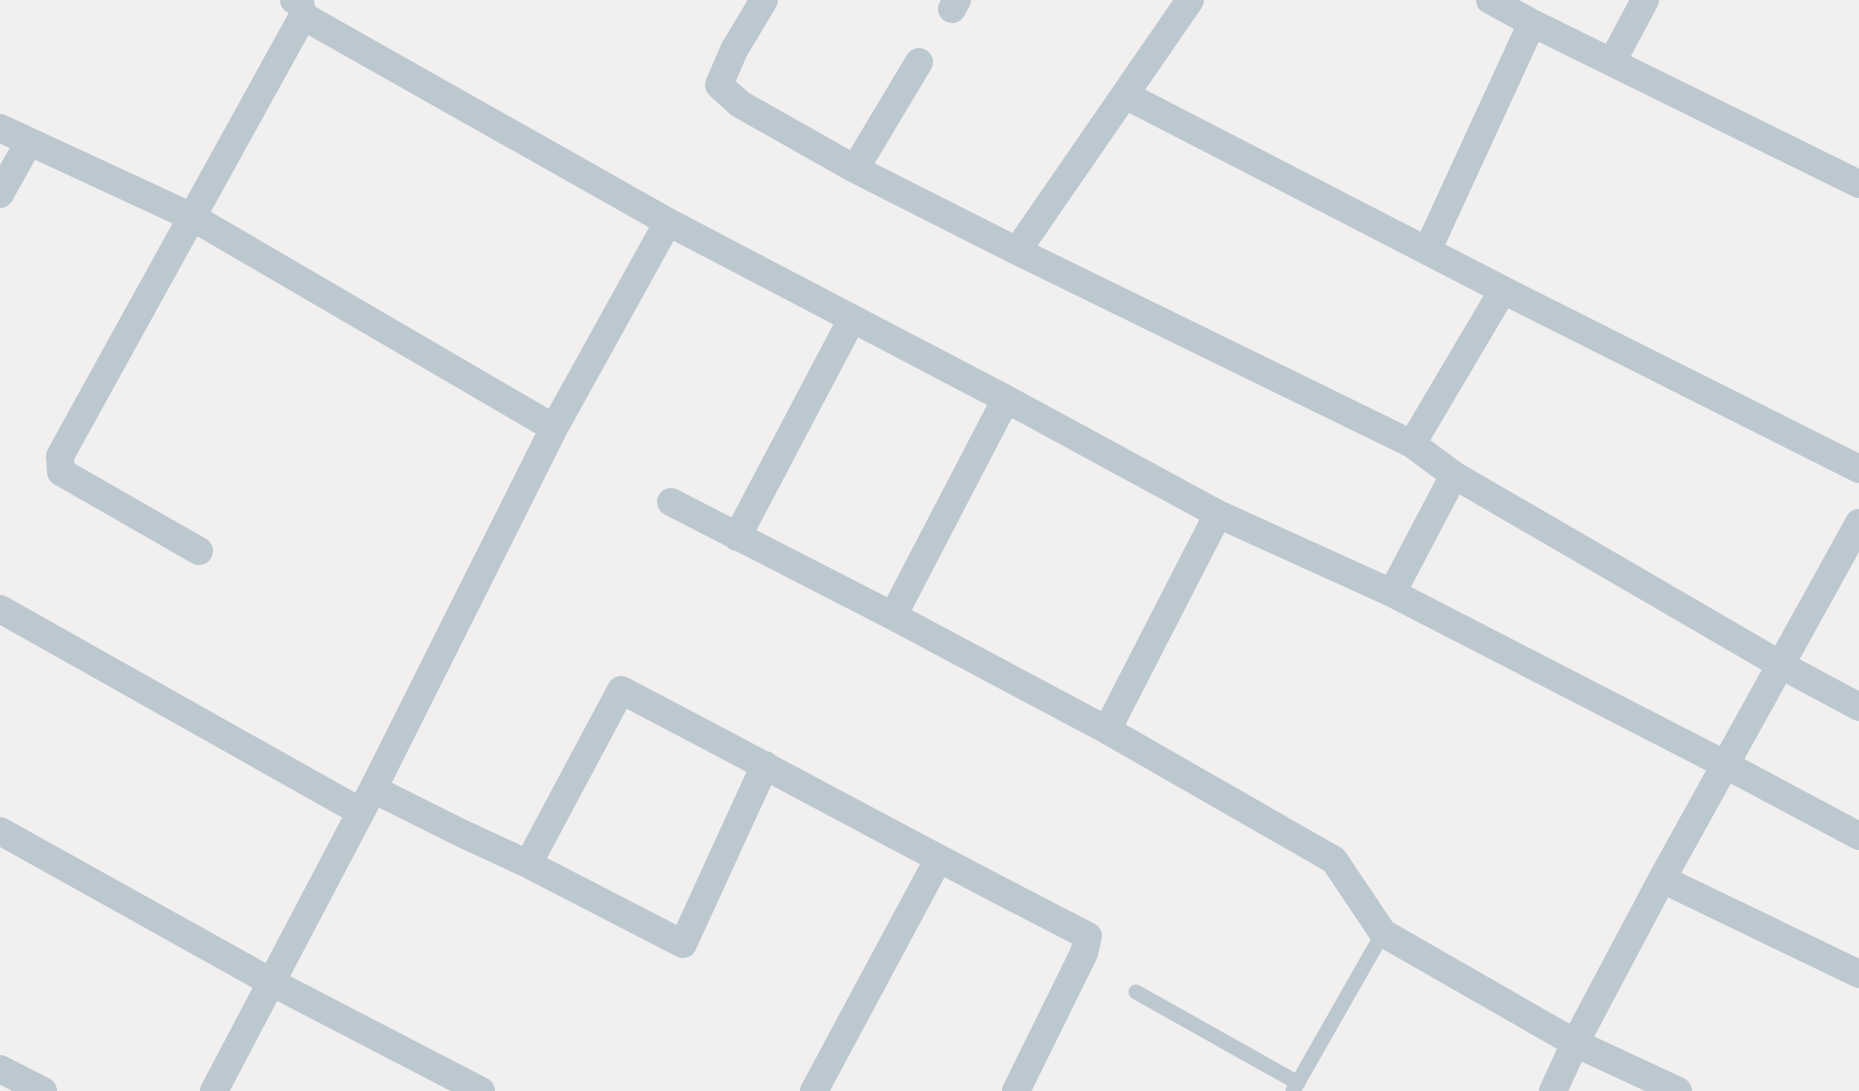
<svg xmlns="http://www.w3.org/2000/svg" width="1859" height="1091" font-family="Inter,sans-serif">
<rect width="100%" height="100%" fill="#f2efef"/>
<g fill="none" stroke-linecap="round" stroke-linejoin="round">
<path stroke="#bcc8cf" stroke-width="15" d="M1136,992L1298,1083
M1293,1091L1383,933"/>
<path stroke="#bcc8cf" stroke-width="28" d="M294,0L300,3L303,16L192,217L554,428
M764,0L734,50L719,85L740,104L855,169
M1490,0L1532,23L1859,184
M952,9L957,0
M303,16L668,222
M919,62L855,169L1017,251L1190,0
M1612,62L1645,0
M1125,95L1503,290L1859,469
M0,128L192,217L60,456L61,472L199,551
M0,194L29,142
M1017,251L1412,444L1454,475L1781,665L1859,707
M1427,251L1532,23
M1412,444L1503,290
M671,502L893,616L1107,730
M1218,514L1392,593L1726,765L1859,836
M737,537L852,319
M1392,593L1454,475
M0,609L361,812
M893,616L1006,399
M373,789L461,833L528,864L683,944L765,765
M0,831L271,982L481,1091
M528,864L621,690C777,771 931,856 1088,936L1084,953L1016,1091
M1662,879L1859,974
M0,1069L43,1091
M214,1091L373,789L554,428L668,222L1006,399L1218,514L1107,730L1334,860L1383,933L1575,1043L1553,1091
M814,1091L938,860
M1678,1091L1575,1043L1662,879L1859,523"/>
</g>
</svg>
